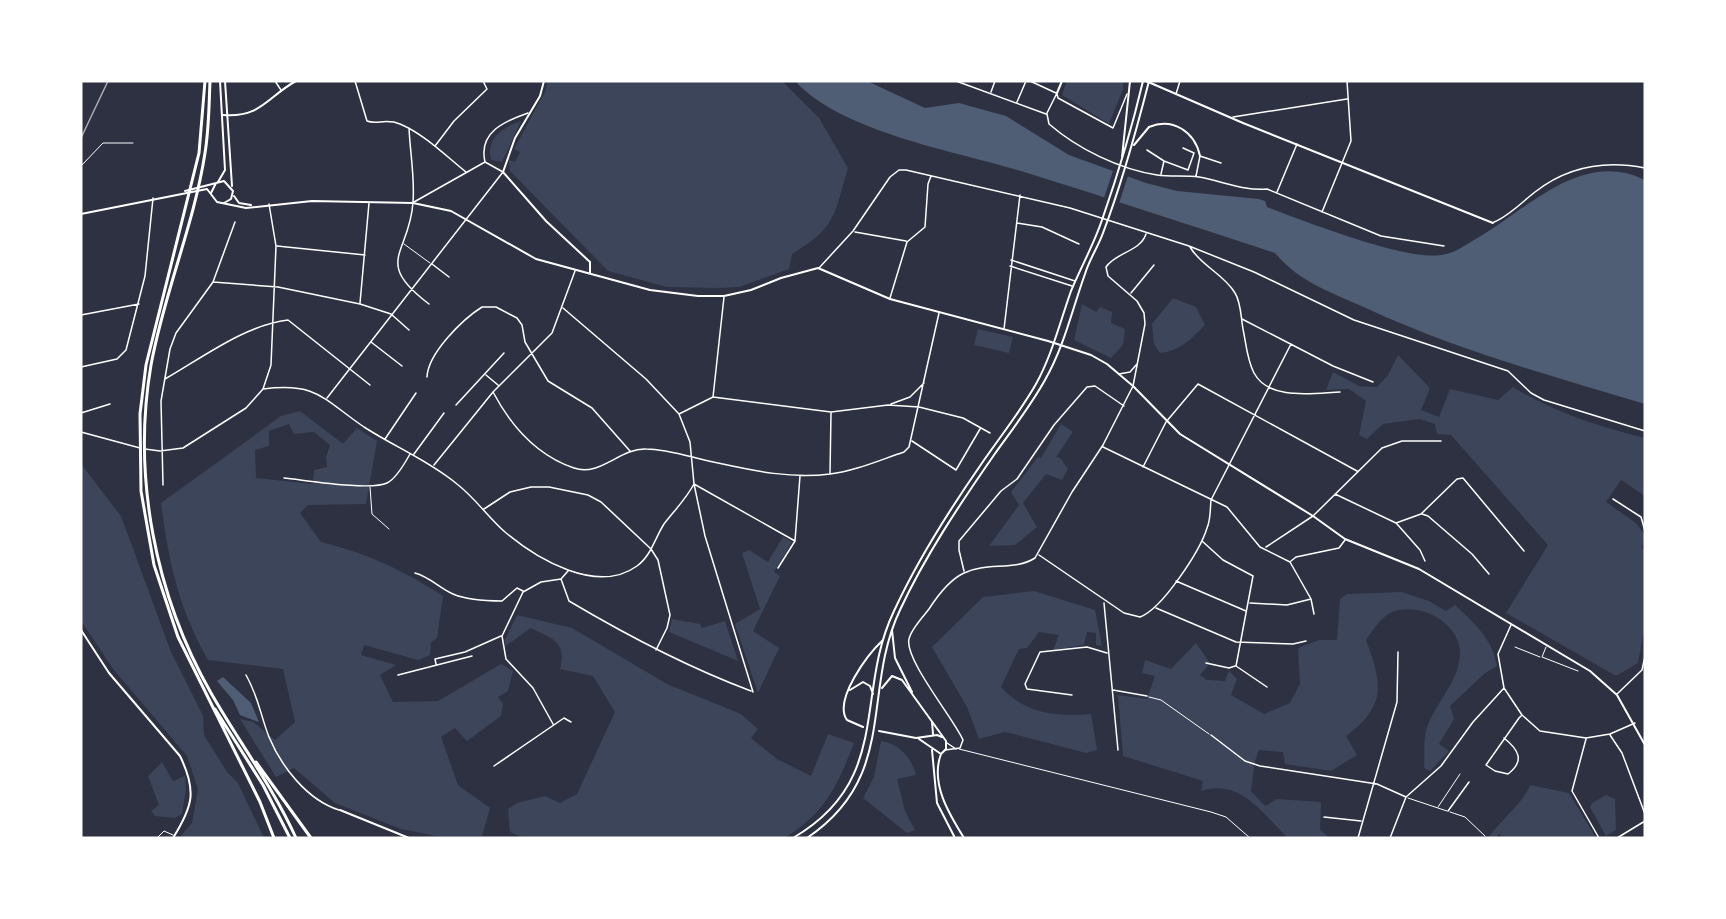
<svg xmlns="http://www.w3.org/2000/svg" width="1726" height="919" font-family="Raleway,sans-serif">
<rect width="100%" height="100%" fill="#2d3142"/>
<path fill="#3c4559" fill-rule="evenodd" d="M547,81H782L819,118L848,168C834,215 837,227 792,254L789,269L739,287L719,288L667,287L608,271L510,171L509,160L515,162L520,152L514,149L546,90Z
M1067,81H1123V89L1109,124L1062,95Z
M521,121L502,162L491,160C485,138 503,127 521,121Z
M1173,298L1196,307L1205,325C1191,339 1180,351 1160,353L1154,344L1152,324Z
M1082,304L1096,312L1100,307L1112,312L1111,323L1125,329L1123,345L1111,358L1074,340Z
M978,329L1013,337L1009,353L974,345Z
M1398,355L1430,388L1421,410L1439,417L1450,389L1498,400L1513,387C1553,412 1600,427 1645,438V496L1621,480L1606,502L1636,523L1645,535L1642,548L1645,550V625L1638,663L1616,676L1506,613L1548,545L1451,435L1437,434L1435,424L1419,419L1383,424L1367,439L1359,435L1366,401L1349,389L1326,390L1333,372L1359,386L1377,387L1388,375Z
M300,411L343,444L357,428L377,441L366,504L308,505L300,513L321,542C369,554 401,569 443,596L437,638L431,642L430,655L418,660L364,645L361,655L396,665L380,675L393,702L438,701L501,664L513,671L508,691L498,697L503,704L501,716L467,741L455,728L441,737L458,785L490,808L482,836H436L401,829L335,803L294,768L276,777L240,719L253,722L275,740L295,722L283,669L208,660C178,607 169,563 161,503L281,416ZM289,424L294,434L314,432L330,445L326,457L327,467L314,470L313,484L256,478L255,450L269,446V431Z
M1061,424L1073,432L1056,457L1060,458L1068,469L1062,480L1046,474L1023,503L1037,527L1015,545L989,546L1019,505L1011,492L1038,457L1041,458Z
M81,464L121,516L171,652L203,716L204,735L227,772L238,783L264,838H179L192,823L198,789L187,756L114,670L81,621Z
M783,537L792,542L774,572L780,576L753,631L779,648L758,693L735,624L760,609L742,553L749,550L768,562Z
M1034,591L1095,610L1102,646L1096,645V633L1087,632L1084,645L1053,650L1059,635L1039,632L1027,648L1019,649L1001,687C1025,714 1057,717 1091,714L1097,750L1086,753L1005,732L979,739L967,707L932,647L983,597Z
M1402,592L1429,601L1446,611L1455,605C1475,624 1492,638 1497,666L1484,674L1450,706L1454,719L1439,744L1449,751L1430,771L1424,768C1425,755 1423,738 1427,727C1436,702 1461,679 1460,651C1458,622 1421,603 1395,611C1383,614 1373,630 1366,640C1382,683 1387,706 1346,736L1357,755L1331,771L1285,764L1283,752L1259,750L1255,761L1251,791L1265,806L1277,799L1321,802L1320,830L1330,838H1288C1263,814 1240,778 1201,791L1203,781L1123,756L1118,695L1147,699L1155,676L1142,673L1145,660L1171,669L1196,643L1210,663L1200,675L1207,680L1225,681L1229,671L1237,679L1231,695L1264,714L1290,703L1300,684L1298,648L1319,640H1337L1340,599L1347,594Z
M517,615L572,628L667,684L741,714L758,729L751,738L777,759L811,776L828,734L854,743C838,785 824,815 784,838H523L510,832L508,809L517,803L545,796L560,803L577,794L615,712L593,676L560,669C567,641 552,639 531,628L505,646V640Z
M672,619L700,624L702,628L725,621L738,661L669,632Z
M881,741C898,743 912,758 916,775L897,779L905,811L915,830L907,833L863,798L874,777Z
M162,762L173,781L185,776L186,789L182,814L175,818L155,816L151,811L159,805L148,776Z
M1530,785L1569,793L1596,838H1504L1499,834L1495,838H1488C1499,822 1525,801 1530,785Z
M1606,795L1615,799L1616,830L1606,836L1590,807L1592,803Z"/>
<path fill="#4f5d75" d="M795,81H867L925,108L959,103L1006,116L1069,155L1146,183L1177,191L1259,199L1265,201L1267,207C1304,221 1407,261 1441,255C1453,254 1464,246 1474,240C1526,211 1581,148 1645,180V404C1551,376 1457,350 1368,309C1333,293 1300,283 1275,253C1192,226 1108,198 1024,172C956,151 843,133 795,81Z
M223,677L251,703L259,722L240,715L233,700L217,681Z"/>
<path fill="#2d3142" d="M1114,168L1129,173L1118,206L1103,201Z"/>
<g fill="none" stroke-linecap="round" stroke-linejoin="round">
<path stroke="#fff" stroke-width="1" d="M81,166L103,143H133
M404,244L430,263
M370,487L372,514L389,529
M1515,647L1540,657
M1546,647L1542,657L1578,671
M1149,697L1161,700L1209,734
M959,749L1211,812L1226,817L1250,838
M1408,798L1447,811
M1438,807L1460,774
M1450,812L1465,817L1485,836
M157,838L164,831L173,835"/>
<path stroke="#fff" stroke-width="1.5" d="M275,81L281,90
M355,81L367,121C377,125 386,118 400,124C424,134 446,156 466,172
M956,81L1046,114
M1030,81L1056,93
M991,92L995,81
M1057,94L1058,98L1113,128L1127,94
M1176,94L1180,81
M1017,102L1026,81
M1047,113L1057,93
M1047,114L1049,124C1078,149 1119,169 1157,175C1171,177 1185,175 1199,177C1222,181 1243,191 1267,189L1381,236L1444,246
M1233,117L1347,99
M409,128C410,152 415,178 413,202C410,254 372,261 429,304
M435,146L454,121L487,89L483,81
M1147,150L1164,161L1161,174
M1164,161L1188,170L1194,153L1183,148
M1196,176L1200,156L1221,163
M1277,192L1297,144
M414,202L485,162
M1322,212L1351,141L1347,81
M1494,222C1509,216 1522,202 1535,192C1567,167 1605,160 1645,168
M1017,223L1042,227L1079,244
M855,232L906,241
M277,246L365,255
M1190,247C1201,266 1224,274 1235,293C1241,302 1241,318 1243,329C1246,343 1247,360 1254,373C1269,401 1314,393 1340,392
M1011,260L1075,281
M432,264L449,277
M1010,266L1072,286
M819,268L853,231L890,177L899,170H906L1070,208L1189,246L1254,272L1354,320L1508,371L1531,393L1544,400L1645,431
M213,282L278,287L360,304L391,314L409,330
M1131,293L1154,265
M890,298L907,242L925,227L928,184L931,176
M360,303L369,203
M563,308L646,379L679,414L690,442L694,484L705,536L753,692
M81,315L139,304
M1242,319L1333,366L1373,382
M1004,329L1020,195
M371,342L402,366
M81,367L117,359L126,350L145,276L153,198
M1119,374L1130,372L1137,364
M486,375L498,385
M427,377C428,353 463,319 482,307H496L517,318L522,325L525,342L548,381L592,408L630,451
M165,379C202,358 245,325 288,320L370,385
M263,389C317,382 323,399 364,427C395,447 429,461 457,484C475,498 488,517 505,532C537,559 597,595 637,566C651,556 655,538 664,524C674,511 686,499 694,484
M493,392C511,426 536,455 574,468C600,477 620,448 646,449C670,449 695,459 718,463C755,471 792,479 830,474C855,471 880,460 904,452L909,447L939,313
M713,397L724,297
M327,398L503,172L485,162C478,132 505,121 528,113
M891,404L910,397L924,383
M456,405L504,353
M81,413L110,404
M679,414L713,397L831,412L888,405L919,407L963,418L990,433
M81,432L140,448
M385,439L416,393
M912,441L956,470L980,429
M1103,447L1227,507L1260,547L1290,562L1311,599
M145,449L160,451L183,448L246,408L263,389L271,365L276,246L269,204
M414,454L444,413
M434,465L493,392L552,333L575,271
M1143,467L1166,422L1198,384L1357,471
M830,474L831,413
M284,478C305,480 370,491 387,483C396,479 405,463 410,454
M694,484L795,541
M163,485L161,401L170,349L176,333L213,282L235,222
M1335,494L1396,523L1421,514L1457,479L1463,478L1524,551
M1613,499L1641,517L1645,531
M484,509L510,492L531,487H549L588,495L601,502L651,549L658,560L670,615L667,628L656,650
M1422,514L1428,516L1472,554L1489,574
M1397,524L1420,550L1425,561
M1202,541L1223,560L1253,576L1236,666L1267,687
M1266,547L1313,516L1382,448L1402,441H1441
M1039,555L1124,613L1140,617C1162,609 1200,551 1207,528C1211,519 1210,509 1211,500L1291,344
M1291,561L1296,557L1339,548L1345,540
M778,568L795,541L800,476
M964,571L959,550V541L1001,491L1017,479L1054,425L1087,387L1095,386L1124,406
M415,573C430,577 439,588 453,594C467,600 488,601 502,601L517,588L523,591
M561,579L569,601C628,636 687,667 751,691
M1176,581L1246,611
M1104,603L1118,750
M1250,603L1287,605L1311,599L1314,614
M1156,608L1236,642L1293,644L1306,641
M1511,625L1498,654L1504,688L1522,715L1540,731L1586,738L1610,734L1635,723
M1206,663L1229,668L1235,666
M436,664L435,659L465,652L501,636
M246,675C259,698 260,714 269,737C281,766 307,800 339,810
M398,675L472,656
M1113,690L1147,696
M1617,694L1642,670L1645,656
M1072,695L1027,689L1025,684L1040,652L1087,647L1107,653
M553,724L533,688L506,659L502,636L523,592L541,582L561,579L568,571
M1211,735L1245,761L1260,766L1377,784L1406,797
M1610,735L1622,753L1645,814
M1504,738C1519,750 1525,761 1508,774L1495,771L1486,765L1519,718L1521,716
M1586,739L1572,791L1599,838
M947,743L956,749
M945,750L960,748L963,740C954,719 904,659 909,639C911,629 923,617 929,609C938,595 949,580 964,573C986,562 1015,571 1035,558L1072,492L1103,445L1133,386L1145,324L1144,313L1137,301L1108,276L1106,267C1116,252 1140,252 1146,234
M494,766L564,718L571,722
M1448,811L1469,782
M1324,817L1361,821
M1358,838L1397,702L1398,652
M1390,838L1406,797L1441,766L1473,722L1504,688
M1617,838L1645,821"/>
<path stroke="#fff" stroke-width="2" d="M544,81L540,96L515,138L503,172L546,221L590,262V273
M1146,81L1243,123L1493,223
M1057,93L1062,81
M223,115C261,118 267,97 296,81
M185,191L224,181L233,191L231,199L224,203
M211,193L216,183
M234,196L239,203L251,205
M81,214L207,189L217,202L246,208L312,201L413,203L451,211L536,259L650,290L698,296H724L751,290L781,278L818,268L890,299L1048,341L1091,355L1107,364L1133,386L1180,434L1313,516L1345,539L1419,569L1590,671L1617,695L1645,745
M81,630L109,673L180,756C197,791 193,806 173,838
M340,810L409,838"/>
<path stroke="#fff" stroke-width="2" d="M225,81L232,186
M1134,145L1149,127C1173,117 1195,132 1200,156
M1122,157L1130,81
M218,182L225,170L220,81
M892,630L895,658L912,692
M882,688L892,676L902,680L946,741V749L941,754
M850,690L863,682L870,686L873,694
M932,722L933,734
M863,727L847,720C833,700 868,654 883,640
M879,731L916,738L937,735L942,737
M919,739L941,754
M932,750L937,803L955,838
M941,754C930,783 949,814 964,838
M793,838C893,780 854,694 894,611C918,559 950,509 982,463C1000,437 1020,412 1036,384C1052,355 1060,322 1071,291C1081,267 1094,244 1102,220C1118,174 1132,128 1143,81
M807,838C899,776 861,692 900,610C925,556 960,504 994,455C1011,431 1030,407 1045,380C1064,347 1072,310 1085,274C1089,260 1098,247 1103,233C1122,183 1136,132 1149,81"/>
<path stroke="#fff" stroke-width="3" d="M205,81L199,153L146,365L140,414L141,491L154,565L178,637L260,802L274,838
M210,81C209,105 209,129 205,153C194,225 164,293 151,365C132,476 155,595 211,693C239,742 273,787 296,838
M215,709L263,785L290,838
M256,762L311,838"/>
<path stroke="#abadb3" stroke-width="1.5" d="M81,138L108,81"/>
</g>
<rect width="1726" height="919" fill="none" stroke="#ffffff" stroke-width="165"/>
</svg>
